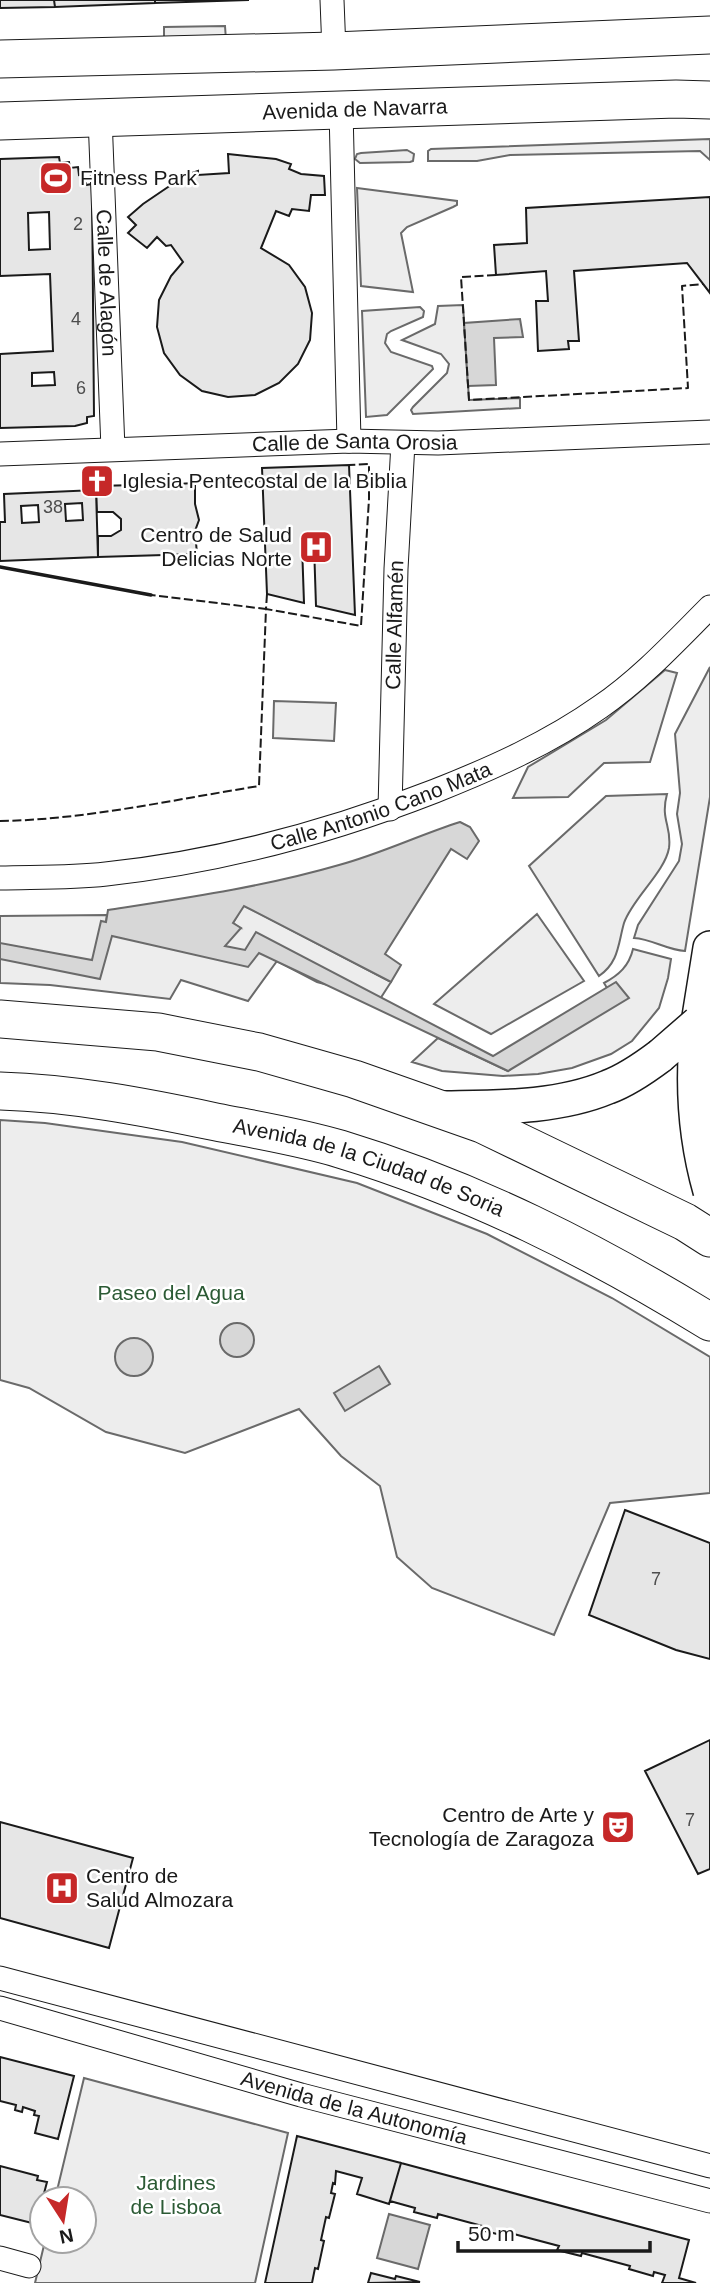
<svg xmlns="http://www.w3.org/2000/svg" width="710" height="2283" font-family="Arial,sans-serif">
<rect width="100%" height="100%" fill="#fff"/>
<path fill="#ededed" stroke="#6a6a6a" stroke-width="2" d="M225,26L226,40L164,42V27Z
M710,139V160L700,151L510,155L477,161H428V151L431,149Z
M407,150L414,154L413,161L410,162L360,163L355,159L357,154L361,153Z
M357,188L457,201V205L453,207L407,227L401,233L413,292L361,286Z
M463,305L469,400L520,398V408L413,414L411,410L413,407L447,373L449,364L441,354L402,340L435,324L438,306Z
M420,307L424,311L423,317L391,331L387,334L385,343L391,352L432,366L433,369L387,415L366,417L362,311Z
M710,667V797L685,951C667,950 652,939 634,938L638,925L679,861L682,844L677,814L680,793L675,734Z
M665,670L677,673L650,762L604,763L568,797L513,798L528,767L606,720Z
M274,701L336,703L334,741L273,738Z
M667,794C660,820 672,826 669,848C665,872 632,899 624,923C618,944 619,962 599,976L529,866L606,796Z
M243,905L391,982L380,999L317,982L277,961L248,1001L181,980L170,999L50,985L0,983V916L107,915L106,922L240,928L233,923Z
M537,914L584,981L491,1034L434,1004Z
M633,949L671,959L668,978L659,1008L632,1041L611,1054L572,1068L538,1074L503,1076L442,1071L412,1062L438,1038L508,1071L616,983L607,988L604,983C619,975 629,966 633,949Z
M0,1120L45,1123L182,1142L357,1183L487,1234L612,1298L710,1357V1493L610,1503L554,1635L432,1588L397,1557L380,1486L341,1456L299,1409L185,1453L106,1432L29,1388L0,1380Z
M84,2078L288,2133L255,2283H35L45,2241H84V2199H55Z"/>
<path fill="#d7d7d7" stroke="#6a6a6a" stroke-width="2" d="M520,319L523,337L494,338L496,385L468,386L464,323Z
M460,822L470,827L479,841L467,859L451,849L385,954L401,965L391,982L244,906L233,923L241,928L225,946L245,950L256,932L493,1056L616,982L629,998L508,1071L259,953L248,967L112,936L100,979L0,959V943L92,960L101,921L106,922L108,910C186,898 263,887 339,865C380,854 419,835 460,822Z
M220 1340a17 17 0 1 1 34 0a17 17 0 1 1-34 0Z
M115 1357a19 19 0 1 1 38 0a19 19 0 1 1-38 0Z
M379,1366L390,1384L345,1411L334,1393Z
M389,2214L430,2225L418,2269L377,2258Z"/>
<path fill="#e6e6e6" stroke="#1a1a1a" stroke-width="2" fill-rule="evenodd" d="M0,0H54L55,7L0,8Z
M54,0H155V3L55,7Z
M155,0H249L155,3Z
M228,154L276,159L291,164L289,169L301,174L324,176L325,195H311L309,211L292,209L289,216L276,211L261,248L289,265L305,287L312,313L310,340L298,364L279,383L255,395L228,397L202,391L180,375L164,353L157,327L159,300L171,276L183,262L171,245L166,246L157,237L147,248L128,233L136,225L128,217L143,204L171,185L169,181L198,171V175L229,173Z
M59,157L60,163L69,162L70,168L78,167L79,175L84,174L86,185L92,184L94,416L87,417V423L75,426L0,428V354L53,351L50,274L0,276V159ZM49,212L50,249L29,250L28,213ZM54,372L55,385L32,386V373Z
M710,197V293L687,263L574,271L579,341H568L569,349L538,351L536,301H548L546,271L496,275L494,245L527,243L526,208Z
M349,465L355,615L316,606L314,545L308,548L302,545L304,603L267,594L262,468Z
M145,481L156,485L195,483V504L199,520L195,531L197,554L98,557V536H111L121,530V519L113,512H97L96,486L137,485Z
M96,490L98,557L0,561V522H5L4,494ZM82,503L83,520L66,521L65,504ZM38,505L39,522L22,523L21,506Z
M625,1510L710,1543V1659L676,1650L589,1615Z
M710,1740V1869L698,1874L645,1771Z
M0,1822L133,1858L109,1948L0,1918Z
M0,2057L74,2076L58,2139L35,2133L39,2116L34,2115L35,2111L23,2107L22,2112L15,2110L16,2105L0,2101Z
M297,2136L401,2163L389,2204L357,2194L362,2178L336,2171L335,2184L333,2183L331,2193L335,2194L329,2218L326,2217L321,2240L324,2241L318,2269L315,2268L312,2283H265Z
M401,2163L689,2240L679,2278L696,2283H662L665,2275L654,2272L653,2276L629,2269L630,2266L582,2253L581,2256L557,2250L559,2246L510,2233L509,2237L485,2231L486,2227L438,2214L437,2218L414,2212L415,2208L390,2201Z
M0,2166L38,2176L37,2180L47,2182L36,2224L0,2215Z
M371,2273L395,2279L396,2276L420,2282L368,2283Z"/>
<g fill="none" stroke-linecap="round" stroke-linejoin="round">
<g stroke="#1a1a1a" stroke-width="25">
<g id="minor">
<path d="M332,0L334,51"/>
<path d="M341,110L349,441"/>
<path id="s1" d="M100,117L113,449"/>
<path id="s2" d="M0,454L349,441L438,443L710,432"/>
<path id="s3" d="M390,809L396,569L403,443"/>
<path id="s4" d="M0,878C35,877 71,878 106,874C218,862 330,832 435,791C493,768 549,743 600,707C641,679 675,642 710,607"/>
<path d="M0,1978L710,2166"/>
<path id="s5" d="M0,2008L301,2095L710,2201"/>
<path d="M0,2258L29,2266"/>
</g>
</g>
<g stroke="#1a1a1a" stroke-width="36">
<path id="secondary" d="M698,1023L710,948
M446,1108C498,1107 558,1108 608,1087C627,1080 644,1068 660,1056"/>
</g>
<g stroke="#1a1a1a" stroke-width="39">
<g id="primary">
<path d="M0,59L334,51L710,35"/>
<path id="s6" d="M0,121L676,99L710,100"/>
<path d="M0,1019L158,1032L259,1052L354,1079L482,1124L685,1222L710,1238"/>
<path id="s7" d="M0,1091C72,1093 145,1107 216,1122C257,1130 300,1137 340,1149C472,1189 593,1250 710,1322"/>
</g>
</g>
<use href="#minor" stroke="#fff" stroke-width="23"/>
<use href="#secondary" stroke="#fff" stroke-width="33"/>
<use href="#primary" stroke="#fff" stroke-width="37"/>
<g stroke="#1a1a1a" stroke-width="36" stroke-linecap="butt">
<path id="secondary-bridge" d="M698,1023C691,1081 694,1135 710,1191
M660,1056L698,1023"/>
</g>
<use href="#secondary-bridge" stroke="#fff" stroke-width="33"/>
<path stroke="#1a1a1a" stroke-width="2" stroke-dasharray="9 3.5" stroke-linecap="butt" d="M496,275L461,277L469,400L688,388L682,286L703,284
M195,483L263,481
M267,594L266,609L361,626L369,499V464L349,465
M0,821C83,820 177,799 259,786L266,609L151,595"/>
<path stroke="#1a1a1a" stroke-width="3.5" d="M0,567L151,595"/>
</g>
<defs>
<g id="stadium-square" transform="scale(1.75)"><rect x="-9" y="-9" width="18" height="18" rx="4" fill="#c62828" stroke="#fff"/><path d="M0-5a6.5 5 0 1 0 0 10a6.5 5 0 1 0 0-10ZM-3.5-1.8h7v3.6h-7Z" fill="#fff"/></g>
<g id="church-square" transform="scale(1.75)"><rect x="-9" y="-9" width="18" height="18" rx="4" fill="#c62828" stroke="#fff"/><path d="M-1.2-6h2.4v3.5h3.3v2.4h-3.3V6h-2.4V-.1h-3.3v-2.4h3.3Z" fill="#fff"/></g>
<g id="hospital-square" transform="scale(1.75)"><rect x="-9" y="-9" width="18" height="18" rx="4" fill="#c62828" stroke="#fff"/><path d="M-5-5h3v3.5h4V-5h3V5h-3V1.5h-4V5h-3Z" fill="#fff"/></g>
<g id="theatre-square" transform="scale(1.75)"><rect x="-9" y="-9" width="18" height="18" rx="4" fill="#c62828" stroke="#fff"/><path d="M-5-5.5Q0-4 5-5.5V0Q5 5 0 6Q-5 5-5 0ZM-3.3-2.5H-1v1.5H-3.3ZM1-2.5H3.3v1.5H1ZM-2.8 1Q0 5.5 2.8 1Z" fill="#fff"/></g>
</defs>
<g fill-rule="evenodd">
<use href="#stadium-square" x="56" y="178"/>
<use href="#church-square" x="97" y="481"/>
<use href="#hospital-square" x="316" y="547"/>
<use href="#theatre-square" x="618" y="1827"/>
<use href="#hospital-square" x="62" y="1888"/>
</g>
<g text-anchor="middle" stroke-width="5" stroke-linejoin="round" paint-order="stroke">
<g font-size="18" fill="#4d4d4d">
<text x="78" y="230">2</text>
<text x="76" y="325">4</text>
<text x="81" y="394">6</text>
<text x="53" y="513">38</text>
<text x="656" y="1585">7</text>
<text x="690" y="1826">7</text>
</g>
<g font-size="21" fill="#1a1a1a" stroke="#fff">
<text dy="7" stroke="none"><textPath href="#s6" startOffset="355">Avenida de Navarra</textPath></text>
<text dy="7" stroke="none"><textPath href="#s1" startOffset="166">Calle de Alagón</textPath></text>
<text dy="7" stroke="none"><textPath href="#s2" startOffset="355">Calle de Santa Orosia</textPath></text>
<text dy="7" stroke="none"><textPath href="#s3" startOffset="184">Calle Alfamén</textPath></text>
<text dy="7" stroke="none"><textPath href="#s4" startOffset="390">Calle Antonio Cano Mata</textPath></text>
<text dy="7" stroke="none"><textPath href="#s7" startOffset="378">Avenida de la Ciudad de Soria</textPath></text>
<text dy="7" stroke="none"><textPath href="#s5" startOffset="368">Avenida de la Autonomía</textPath></text>
</g>
<g font-size="21" fill="#1a1a1a" stroke="#fff" text-anchor="start">
<text x="80" y="185">Fitness Park</text>
<text x="122" y="488">Iglesia Pentecostal de la Biblia</text>
<text x="292" y="542" text-anchor="end">Centro de Salud<tspan x="292" dy="24">Delicias Norte</tspan></text>
<text x="594" y="1822" text-anchor="end">Centro de Arte y<tspan x="594" dy="24">Tecnología de Zaragoza</tspan></text>
<text x="86" y="1883">Centro de<tspan x="86" dy="24">Salud Almozara</tspan></text>
</g>
<g font-size="21" fill="#2b5a34" stroke="#fff">
<text x="171" y="1300">Paseo del Agua</text>
<text x="176" y="2190">Jardines<tspan x="176" dy="24">de Lisboa</tspan></text>
</g>
</g>
<g transform="translate(63 2220) rotate(168)"><circle r="33" fill="#ffffff" stroke="#a3a3a3" stroke-width="2"/>
<path d="M0-5L12 26L0 18L-12 26Z" fill="#c62828"/>
<text y="-10" font-size="19" font-weight="bold" text-anchor="middle" fill="#1a1a1a">N</text>
</g>
<path d="M458 2241v10h192v-10" fill="none" stroke="#1a1a1a" stroke-width="3.5"/>
<text x="468" y="2241" font-size="21" fill="#1a1a1a" stroke="#ffffff" stroke-width="5" paint-order="stroke">50 m</text>
</svg>
